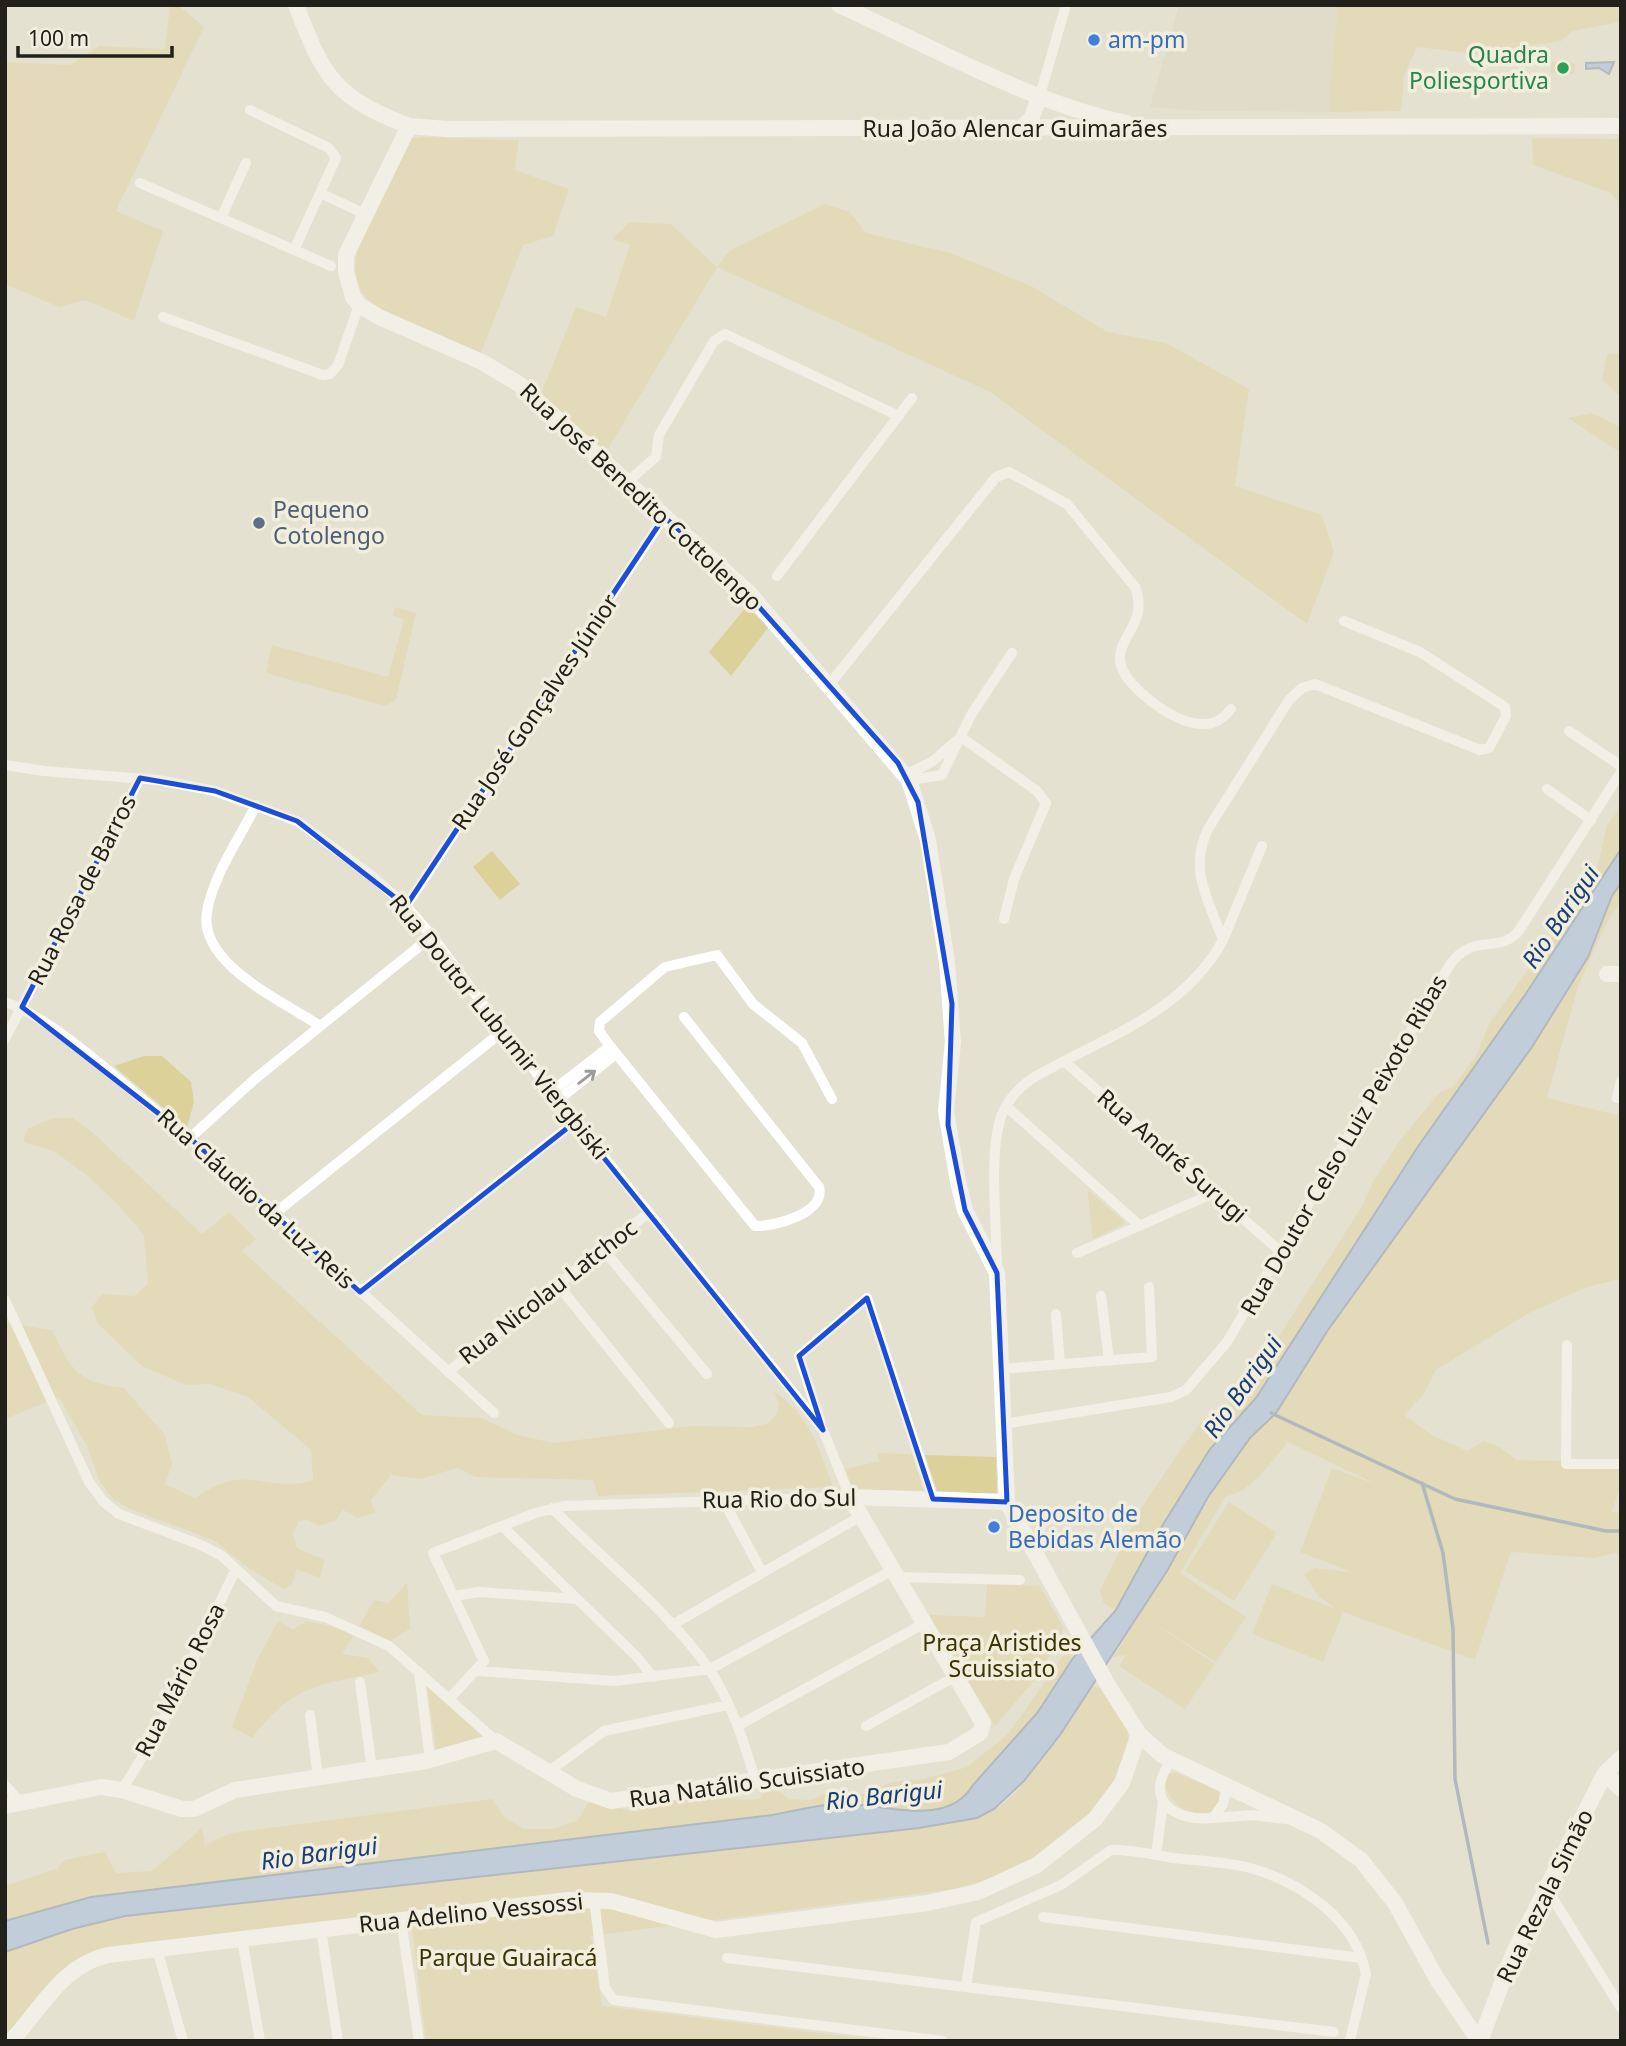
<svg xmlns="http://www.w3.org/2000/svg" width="1626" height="2046" font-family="'Noto Sans',sans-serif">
<rect width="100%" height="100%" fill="#e5e1d1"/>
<path fill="#dbd5bf" d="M1179,5H1338L1329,98L1331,112L1200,111L1150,107Z"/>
<path fill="#ddd19a" d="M170,5H178L204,27L116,211L163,231L134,321L86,300L59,307L5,284V62L70,65L99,46L165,49Z
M1338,5H1621V22L1573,31L1561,41L1477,54L1417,47L1404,76L1401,111L1331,112L1329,98Z
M1551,62L1575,63L1574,74L1551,73Z
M423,137L519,140L515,170L569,189L553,236L523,245L481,353C455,341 379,315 364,295C353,280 354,264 358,248L410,139Z
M1532,138L1621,139V204L1611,193L1533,165Z
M825,204L850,212L866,233L950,253L980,265L1031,286L1108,332L1166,343L1249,389L1235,486L1322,515L1334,552L1307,624L990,392L717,267L605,454L541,394L576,307L606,317L630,245L612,239L630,222L671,224L717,267L729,251Z
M1621,353V397L1602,379L1607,354Z
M1592,413L1621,427V453L1568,418Z
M747,606L768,628L731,676L709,652Z
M395,607L416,613L396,700L385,706L266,673L272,645L388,677L404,619L393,616Z
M1621,807V849L1256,1399L1210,1449L1159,1531L1116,1610L1104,1604L1100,1590L1142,1507L1173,1461L1200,1423L1242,1394L1361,1208L1373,1182L1401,1139L1440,1092L1453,1087L1477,1054L1490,1022L1571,911L1598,865L1607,825Z
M492,851L520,884L500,900L473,867Z
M1621,883V900L1603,930L1578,987L1547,1098L1621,1116V1279L1587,1287L1529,1313L1436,1370L1424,1394L1404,1415L1432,1435L1467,1451L1484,1441L1501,1448L1517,1460L1621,1462V1483L1612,1512L1621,1513V1552L1593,1558L1511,1552L1475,1660L1343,1612L1323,1662L1252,1634L1272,1584L1338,1610L1319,1597L1304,1574L1315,1568L1351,1572L1300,1552L1332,1468L1378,1485L1288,1442L1261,1475L1242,1491L1225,1497L1180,1573L1246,1617L1216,1662L1149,1620L1215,1664L1185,1709L1119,1666L1126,1655L1113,1657L1167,1571L1208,1497L1250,1438L1276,1413L1328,1330L1574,979C1593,948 1601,913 1621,883Z
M144,1056H162L191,1082L194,1102L187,1128L114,1066Z
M53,1118H73L93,1133L202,1234L229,1212L256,1239L242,1251L422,1415L481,1418L518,1435L553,1443L691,1426L752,1427L767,1424L776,1415L779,1404L774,1392C809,1413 820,1450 833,1487L598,1496L593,1480L475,1477L458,1468L420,1479L391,1475L371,1500L375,1513L357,1518L343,1510L335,1521L319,1526L307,1520L299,1521L293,1534L297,1548L324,1560L320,1578L297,1569L292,1585L283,1589L247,1567L215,1541L128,1508L112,1498L100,1482L87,1446L59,1397L5,1419V1323L52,1330C71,1371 79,1383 124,1388L165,1435L172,1464L165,1484L195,1498C207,1490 221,1482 236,1480C265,1477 279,1491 313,1480L311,1450L248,1397L210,1384L186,1385L142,1366L97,1323L92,1307L102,1294L134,1296L148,1284L144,1235L120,1207L88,1176L54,1151L23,1142L27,1129Z
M1087,1189L1126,1223L1093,1239Z
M876,1453L912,1454L924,1492L853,1490L845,1469L880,1461Z
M925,1455L996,1457L997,1494L937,1491Z
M1229,1502L1277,1533L1234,1601L1185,1571Z
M407,1582L410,1629L390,1641L359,1626L374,1600L389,1603Z
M987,1584L1040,1586L1064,1628L1039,1675L995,1726L929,1615L985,1617Z
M278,1621L293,1630L306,1621L346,1630L353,1637L342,1654L368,1658L380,1672C315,1686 295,1684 252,1738L232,1727L257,1660Z
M1066,1652L1073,1658L1038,1712L974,1785C947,1829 883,1803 842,1804C819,1804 794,1811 772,1815L139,1890L91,1897L5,1921V1886L58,1868L64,1860L105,1852L116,1873L152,1871L202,1828L205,1845L231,1833L492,1799L504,1817L524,1829H553L578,1820L589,1802L638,1812C673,1790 721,1802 760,1799L765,1792L778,1791L789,1799L811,1800L823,1794H864L892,1782L925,1779L967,1767L1008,1734Z
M427,1686L483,1737L436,1750Z
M1091,1687L1102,1688C1110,1700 1124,1715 1127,1729C1138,1777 1075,1833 1039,1856C1014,1872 982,1882 953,1889L591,1936L602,2006L885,2041H426L410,1916L91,1954L5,2041V1952L72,1929L125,1916L919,1828C942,1822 971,1819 993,1810C1024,1795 1072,1717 1091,1687Z
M1176,1773L1217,1790L1220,1800L1215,1810C1193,1821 1166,1803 1164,1780L1169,1774Z"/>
<path fill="#95b3e3" stroke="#7287a7" stroke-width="2" d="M1614,62L1609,74L1599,68L1586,69V63Z
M1621,849V883L1612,896L1588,957L1532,1047L1328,1330L1276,1413L1250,1438L1208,1497L1167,1571L1060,1735L1024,1781L994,1809L977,1818L919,1828L125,1916L72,1929L5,1952V1921L91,1897L772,1815C794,1811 819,1804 842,1804C883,1803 947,1829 973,1785L1038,1712L1073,1658L1116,1610L1159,1531L1210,1449L1256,1398L1417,1148L1525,995Z"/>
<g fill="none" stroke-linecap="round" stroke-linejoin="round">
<path stroke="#7287a7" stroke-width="3.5" d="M1271,1413L1455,1499L1606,1531H1621
M1422,1483L1443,1553L1453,1629L1455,1779L1488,1943"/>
<path stroke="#fff" stroke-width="10" d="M1040,95L1066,5
M250,110L329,148L336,158L294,250
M140,183L331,266
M320,193L365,214
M221,218L246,163
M163,317L323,375L330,374L338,365L359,305
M626,483L656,457L659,435L714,341L725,334L899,416
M777,576L912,398
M829,685L996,477L1009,472L1067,504L1135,587C1155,636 1084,646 1146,697C1160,709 1175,719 1193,723C1210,726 1220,723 1231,709
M1569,731L1621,766
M961,737L1037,791L1046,803L1014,879L1004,919
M5,765L44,771L158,780L215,791L297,821L371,875L406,906L432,936L503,1031L823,1430L850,1497L564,1506L535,1513L433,1553L484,1661L449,1699
M906,775L933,761L956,741
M909,780L942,775L971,715L1012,653
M1547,789L1591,820
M256,805C240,838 213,875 207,912C198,964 283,1001 320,1026
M406,906L664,517
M1223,940L1262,846
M5,1002C51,1018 108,1071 147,1103C266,1202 379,1309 494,1413
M684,1017L819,1187C826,1213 774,1227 755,1226L610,1046L599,1031L600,1022L665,967L717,955L753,1004L802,1043L832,1099
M5,1039L140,778
M1064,1061L1281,1252
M551,1092L610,1046
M1617,1098L1621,1081
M558,1100L616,1054
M1006,1106L1140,1226
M190,1138L256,1078L432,936
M274,1214L503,1031
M603,1249L707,1374
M1077,1253L1214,1193
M997,1270C997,1229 988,1150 1002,1114C1008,1099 1020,1087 1033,1078C1102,1038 1183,1014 1223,940C1209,901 1188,870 1208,829L1289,700L1302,688L1315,684L1480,750L1489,748L1506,716L1505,707L1420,652L1344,621
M558,1285L669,1423
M360,1292L575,1122
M1101,1296L1109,1360
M5,1300L89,1482L103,1501L119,1514L201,1545L222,1556L276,1606L325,1617L389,1646L496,1741
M1056,1314L1060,1364
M1567,1345L1566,1464H1621
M1001,1369L1152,1357L1149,1287
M448,1372L648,1213
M821,1423L799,1356L867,1298L933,1499
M1003,1424L1171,1397L1186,1390L1227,1342L1449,966C1473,931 1497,955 1518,932L1621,772
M723,1500L762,1572
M552,1508C602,1559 669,1611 709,1669C732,1703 744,1743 756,1782
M502,1526L637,1657L653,1677
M897,1577L1020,1580
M453,1596L480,1592L577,1599
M672,1625L861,1516
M478,1671L615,1681L710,1669L893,1570
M419,1672L430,1760
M360,1682L372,1769
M310,1715L318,1777
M739,1725L925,1623
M866,1726L956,1676
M1172,1760C1142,1799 1173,1822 1213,1818L1223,1804L1227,1788
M548,1772L604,1731L728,1705
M5,1785L20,1802
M122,1790L157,1733L236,1569
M1213,1818L1252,1815L1286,1819
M1156,1855L1163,1802
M1547,1889L1621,2008
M594,1899L605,1988L614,2000L943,2041
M1043,1917L1361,1958
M401,1920L419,2041
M321,1930L338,2041
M242,1939L260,2041
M157,1949L183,2041
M727,1958L1334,2032
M966,1987L976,1922L1061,1885L1111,1850C1131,1849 1154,1855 1174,1858C1200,1861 1229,1862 1254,1869C1303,1884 1356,1920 1366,1974L1350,2040"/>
<path stroke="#fff" stroke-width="16" d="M296,5C324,78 334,97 409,126L346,255V272L353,297L359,305L379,317L482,362L519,384L750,594L909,780L928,840L947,962L953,1042L946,1111L958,1182L965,1210L997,1273L1007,1502L1109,1687L1139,1734L1162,1755L1321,1831L1361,1860L1395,1903L1437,1979L1479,2041
M839,5C928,45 1033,104 1127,123
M409,126L447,129L1621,126
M1020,129L1031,119L1040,95
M1607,974H1621
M850,1497L1007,1502
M1605,1773L1621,1789
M5,1806L101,1787L122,1790L182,1809H194L235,1790L426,1761L496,1741L577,1789L611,1801L949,1752L980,1733L983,1723L850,1497
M11,2041C41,2009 62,1965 108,1955L568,1900L611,1901L716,1930L928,1903L978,1892L1037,1865L1095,1819L1122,1783L1139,1734
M1480,2041L1513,1954L1605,1773L1621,1758"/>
</g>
<defs><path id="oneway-shaft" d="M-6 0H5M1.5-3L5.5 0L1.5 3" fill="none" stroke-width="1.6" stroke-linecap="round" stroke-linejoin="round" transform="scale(1.75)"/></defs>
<use stroke="#9b9b98" href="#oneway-shaft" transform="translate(587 1077) rotate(-38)"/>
<path d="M0 0H1626V2046H0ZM664,517L727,571L898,763L918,802L952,1004L948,1125L965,1210L997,1273L1007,1502L933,1499L867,1298L799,1356L823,1430L575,1122L360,1292L190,1138L22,1007L140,778L215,791L297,821L406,906Z" fill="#e5e1d1" fill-opacity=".55" fill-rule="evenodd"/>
<path fill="none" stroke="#1d4ed8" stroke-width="5" stroke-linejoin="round" d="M664,517L727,571L898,763L918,802L952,1004L948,1125L965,1210L997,1273L1007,1502L933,1499L867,1298L799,1356L823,1430L575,1122L360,1292L190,1138L22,1007L140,778L215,791L297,821L406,906Z"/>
<g fill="#3f7fe0" stroke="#f2eede" stroke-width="2.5">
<circle cx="1094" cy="40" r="7"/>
<circle cx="994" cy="1527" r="7"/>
</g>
<circle fill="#2e9e5b" stroke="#f2eede" stroke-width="2.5" cx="1563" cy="68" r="7"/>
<circle fill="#5c6f8a" stroke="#f2eede" stroke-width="2.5" cx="259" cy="523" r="7"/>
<g text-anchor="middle" stroke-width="7" stroke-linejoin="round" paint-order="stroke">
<g font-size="23" fill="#366cbe" stroke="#f2eede" text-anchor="start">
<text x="1108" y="48">am-pm</text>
<text x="1008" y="1522">Deposito de<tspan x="1008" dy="26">Bebidas Alemão</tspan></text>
</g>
<g font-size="23" fill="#27864d" stroke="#f2eede" text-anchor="end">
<text x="1549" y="63">Quadra<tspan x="1549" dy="26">Poliesportiva</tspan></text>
</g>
<g font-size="23" fill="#21201a" stroke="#f2eede">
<text x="1015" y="137">Rua João Alencar Guimarães</text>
<text transform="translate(641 497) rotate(43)" y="8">Rua José Benedito Cottolengo</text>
<text transform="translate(535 712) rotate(-56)" y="8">Rua José Gonçalves Júnior</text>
<text transform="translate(82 890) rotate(-63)" y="8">Rua Rosa de Barros</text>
<text transform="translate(499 1027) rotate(51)" y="8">Rua Doutor Lubumir Viergbiski</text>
<text transform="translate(1344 1145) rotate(-60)" y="8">Rua Doutor Celso Luiz Peixoto Ribas</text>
<text transform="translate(1172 1156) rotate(41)" y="8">Rua André Surugi</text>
<text transform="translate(256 1199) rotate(42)" y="8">Rua Cláudio da Luz Reis</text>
<text transform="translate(548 1292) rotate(-38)" y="8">Rua Nicolau Latchoc</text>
<text transform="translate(779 1499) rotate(-1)" y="8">Rua Rio do Sul</text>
<text transform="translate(180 1680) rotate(-63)" y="8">Rua Mário Rosa</text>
<text transform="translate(747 1783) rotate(-8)" y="8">Rua Natálio Scuissiato</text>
<text transform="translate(1545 1896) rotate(-64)" y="8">Rua Rezala Simão</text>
<text transform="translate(471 1913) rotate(-6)" y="8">Rua Adelino Vessossi</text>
</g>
<g font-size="23" fill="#4e5e75" stroke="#f2eede" text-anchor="start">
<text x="273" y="518">Pequeno<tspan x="273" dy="26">Cotolengo</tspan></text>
</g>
<g font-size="23" fill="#3d3303" stroke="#f2eede">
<text x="1002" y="1651">Praça Aristides<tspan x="1002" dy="26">Scuissiato</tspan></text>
<text x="508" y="1966">Parque Guairacá</text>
</g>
<g font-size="24" font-style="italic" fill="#193d76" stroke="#f2eede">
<text transform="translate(1561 917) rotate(-56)" y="8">Rio Barigui</text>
<text transform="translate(1243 1387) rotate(-55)" y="8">Rio Barigui</text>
<text transform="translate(884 1796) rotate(-6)" y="8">Rio Barigui</text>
<text transform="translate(319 1854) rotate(-8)" y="8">Rio Barigui</text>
</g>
</g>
<rect width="1626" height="2046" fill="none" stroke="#21201a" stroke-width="14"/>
<path d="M18 46v10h154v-10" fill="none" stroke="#21201a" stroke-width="3.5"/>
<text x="28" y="46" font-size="21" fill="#21201a" stroke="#f2eede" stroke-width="5" paint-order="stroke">100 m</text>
</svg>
